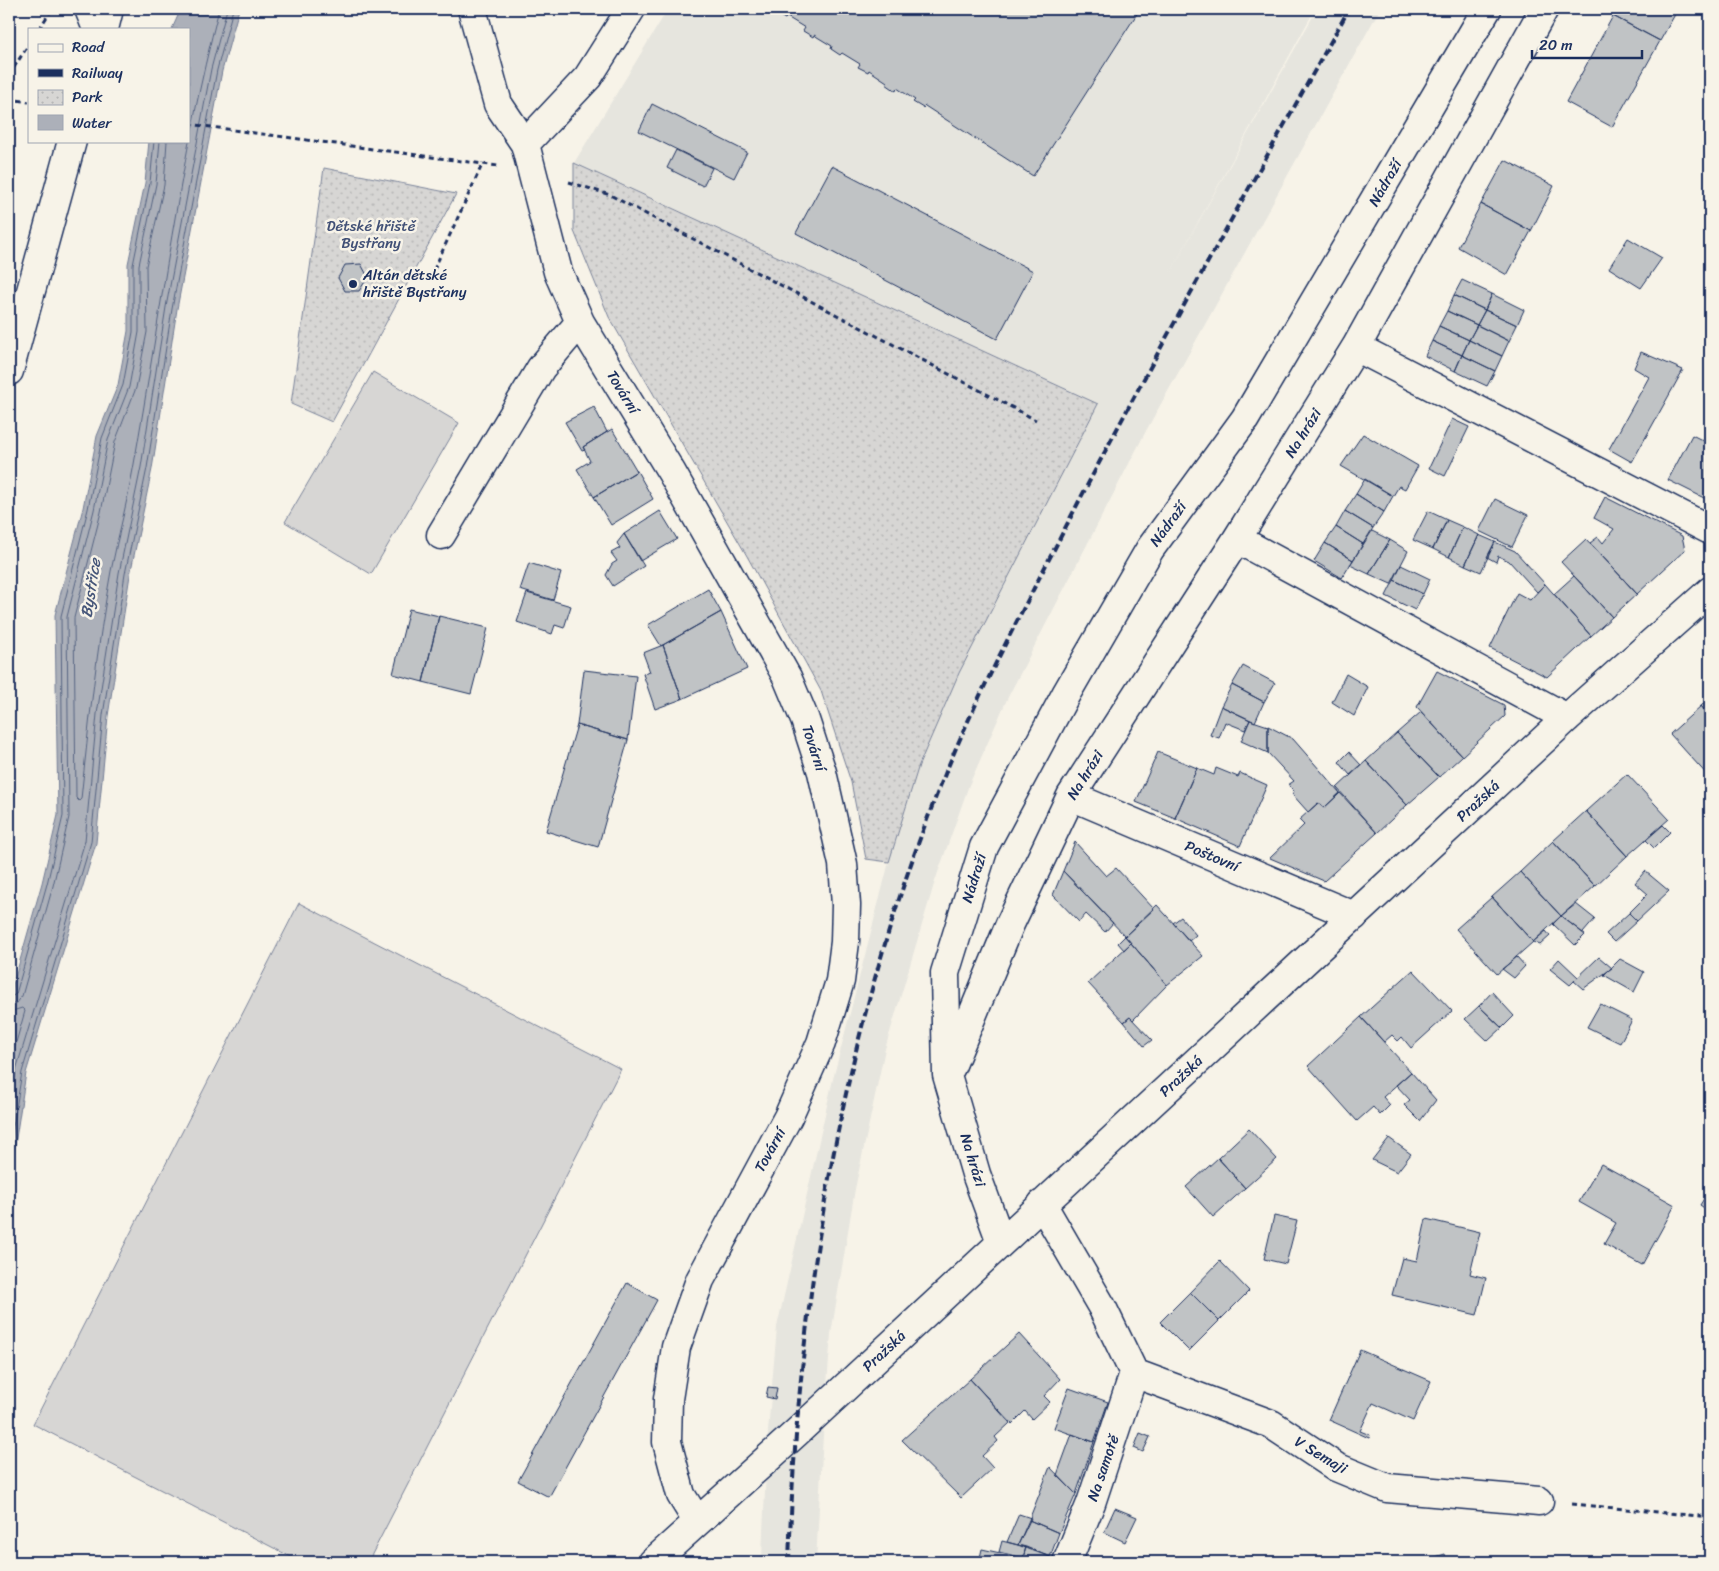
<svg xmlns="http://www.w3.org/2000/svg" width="1719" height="1571" font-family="Sriracha,sans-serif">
<defs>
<pattern id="park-dots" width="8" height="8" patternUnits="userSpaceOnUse" patternTransform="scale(1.25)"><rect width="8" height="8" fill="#d7d6d4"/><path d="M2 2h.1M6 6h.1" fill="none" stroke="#b8b8b8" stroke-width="1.8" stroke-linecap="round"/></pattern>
</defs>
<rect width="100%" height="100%" fill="#f7f3e8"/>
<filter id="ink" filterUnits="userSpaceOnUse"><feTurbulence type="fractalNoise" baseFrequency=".02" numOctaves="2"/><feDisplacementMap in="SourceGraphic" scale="10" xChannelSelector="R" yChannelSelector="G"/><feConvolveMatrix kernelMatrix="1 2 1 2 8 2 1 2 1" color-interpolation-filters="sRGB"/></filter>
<g filter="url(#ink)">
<path fill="#e6e5de" d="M668,9H1315L1169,275L1317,9H1380L1147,429L1008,697L969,785L935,881L885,1049L855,1189L831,1334L823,1435L816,1562H762L763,1531L768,1431L777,1327L833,1079L889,862L919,765L959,673L1098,404L574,163Z"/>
<path fill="#d7d6d4" stroke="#798299" d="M373,372L459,423L371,574L285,522Z
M299,903L621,1069L368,1562H301L33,1424Z"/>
<path fill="url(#park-dots)" stroke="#798299" d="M574,163L1098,404L959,673L919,765L889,862L866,859L851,782L821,691L747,556L609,317L574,231Z
M324,168L456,194L332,422L291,404Z"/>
<path fill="#acb0b9" stroke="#727c95" d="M181,9H239L222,71L177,309L152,469L130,575L108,716L96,843L26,1073L9,1184V999L42,883L58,815L55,615L83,508L97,436L118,385L128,331V264L145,183L149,141H189V29H172Z"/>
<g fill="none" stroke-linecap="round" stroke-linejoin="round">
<path stroke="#556382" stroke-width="1" d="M167,141L164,185L146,266L147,332L136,388L115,442L101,512L74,618L76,798L79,801L81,799C89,723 97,646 111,571C118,535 128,500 134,464C161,312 180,158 219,9
M9,998L16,994L47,884L63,816L61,616L88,509L102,438L123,385L133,332V265L150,183L154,141
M9,1005L17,1003L22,996L53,886L69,817L67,617L94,510L108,440L129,387L139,332V265L156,184L160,141
M9,1012L22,1008L25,1011L9,1067
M9,1113L16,1070L85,841L97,714L119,573L141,467L166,307L211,69L227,9
M9,1152L22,1072L91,842L103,715L125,574L147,468L172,309L217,70L233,9"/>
</g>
<path fill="#c0c3c5" stroke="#1b2f5e" d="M774,9H1140L1033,176L925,106L923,108L913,102L915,100L897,88L896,91L886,84L887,82L869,70L868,72L858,67L860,64L842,53L840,55L831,49L832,46L814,35L813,37L803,31L805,28L787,17L785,19L775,13L777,11Z
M1617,9H1678L1660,41L1613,16Z
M1613,16L1660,41L1612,127L1566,102Z
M652,104L747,152L734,178L639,131Z
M676,150L712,168L703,186L667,168Z
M1505,160L1554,186L1531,231L1481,204Z
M832,166L1033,271L997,339L796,233Z
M1481,204L1531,231L1507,275L1458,247Z
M1628,238L1662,258L1641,288L1609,268Z
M361,264L368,277L359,291H345L338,278L345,265Z
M1462,280L1492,294L1485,310L1454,295Z
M1492,294L1524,310L1517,325L1485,310Z
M1454,295L1485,310L1477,325L1447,311Z
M1485,310L1517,325L1509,341L1477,325Z
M1447,311L1477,325L1469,340L1439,326Z
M1477,325L1509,341L1502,356L1469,340Z
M1439,326L1469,340L1462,355L1432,341Z
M1469,340L1502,356L1495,371L1462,355Z
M1432,341L1462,355L1455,371L1425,356Z
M1641,352L1683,370L1632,462L1609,449L1649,377L1634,368Z
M1462,355L1495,371L1487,386L1455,371Z
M594,407L607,432L583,447L585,450L582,451L565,422Z
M1452,419L1469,427L1445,476L1429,468Z
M612,429L637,471L594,497L577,469L590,461L583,447Z
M1363,434L1418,466L1405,489L1399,486L1393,496L1341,466Z
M1692,435L1704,441L1710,435V501L1668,480Z
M637,471L653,499L611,525L594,497Z
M1365,479L1393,496L1384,512L1356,494Z
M1356,494L1384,512L1373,528L1345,511Z
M1605,497L1682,536L1685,550L1637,594L1590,543L1598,537L1603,543L1614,529L1594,518Z
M1495,499L1528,515L1512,547L1479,531Z
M660,511L677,539L640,561L624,534Z
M1345,511L1373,528L1363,544L1336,527Z
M1428,511L1447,520L1433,549L1413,540Z
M1447,520L1463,527L1449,557L1433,549Z
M1336,527L1363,544L1353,560L1325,543Z
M1463,527L1479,535L1465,565L1449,557Z
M1372,531L1390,540L1369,574L1350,565Z
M624,534L644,566L613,586L606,575L612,564L617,561L611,553L620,548L617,543Z
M1479,535L1495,542L1481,572L1465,565Z
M1586,539L1637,594L1612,617L1561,562Z
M1390,540L1408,551L1391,584L1369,574Z
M1495,542L1515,551L1545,584L1537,592L1509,561L1498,556L1496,562L1487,557Z
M1325,543L1353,560L1342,578L1314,561Z
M529,563L561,573L553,600L520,590Z
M1401,565L1430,579L1423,594L1394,580Z
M1574,576L1612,617L1591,636L1554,594Z
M1394,580L1423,594L1415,610L1386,596Z
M1545,584L1591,636L1547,677L1490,648L1517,593L1530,600Z
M708,589L721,612L661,646L648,625Z
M527,593L571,606L564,628L555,625L552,634L517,622Z
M409,609L439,616L423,682L393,674Z
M721,612L747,669L682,699L663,645Z
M439,616L488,628L471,694L423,682Z
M663,645L682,699L655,709L643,674L650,672L643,653Z
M1243,666L1275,683L1264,702L1232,685Z
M584,670L636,676L628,740L577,725Z
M1437,671L1504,705L1505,716L1462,756L1417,707Z
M1346,674L1368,687L1354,716L1332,702Z
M1232,685L1264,702L1255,722L1221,706Z
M1710,698V716L1701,706Z
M1221,706L1250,720L1245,730L1225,722L1219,738L1210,735Z
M1701,706L1710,716V778L1670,734Z
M1421,712L1462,756L1439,777L1397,733Z
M1250,720L1268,726V753L1241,741Z
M577,725L628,740L598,847L546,831Z
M1268,726L1293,739L1340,793L1324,808L1318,803L1308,812L1292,794L1294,791L1288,785L1294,781L1268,753Z
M1397,733L1439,777L1407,805L1366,761Z
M1158,752L1197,768L1175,818L1136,802Z
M1349,752L1361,765L1350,775L1339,762Z
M1366,761L1407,805L1377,833L1337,788Z
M1197,768L1214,775L1216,768L1238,777L1240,773L1267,785L1240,846L1175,818Z
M1627,774L1669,819L1627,856L1586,811Z
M1340,793L1377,833L1324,881L1270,858L1304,825L1299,820L1318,803L1324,808Z
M1586,811L1627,856L1595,886L1553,841Z
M1663,825L1670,832L1654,848L1646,840Z
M1553,841L1595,886L1561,916L1520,872Z
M1075,842L1106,876L1116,868L1154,909L1125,936L1063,871Z
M1063,871L1113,923L1105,932L1086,914L1079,922L1053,895Z
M1645,871L1669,891L1637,921L1629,913L1648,894L1635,883Z
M1520,872L1561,916L1533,942L1492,897Z
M1492,897L1533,942L1497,974L1456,929Z
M1576,904L1595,919L1583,933L1561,916Z
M1157,905L1203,956L1167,985L1125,936Z
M1629,913L1637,921L1614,942L1606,934Z
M1561,916L1585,935L1575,945L1553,924Z
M1181,917L1196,935L1189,941L1173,923Z
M1546,931L1550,936L1540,945L1533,942Z
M1125,936L1131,943L1124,950L1118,943Z
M1131,943L1167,985L1133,1020L1130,1017L1124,1022L1088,983Z
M1517,957L1525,966L1514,978L1502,969Z
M1599,957L1612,968L1583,989L1574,981Z
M1559,959L1578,977L1570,985L1550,969Z
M1620,959L1644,972L1634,992L1604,975Z
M1413,970L1452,1011L1411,1048L1402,1037L1398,1041L1392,1035L1384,1042L1361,1017Z
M1492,992L1514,1016L1502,1028L1479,1006Z
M1600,1004L1632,1020L1620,1043L1587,1027Z
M1479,1006L1502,1028L1488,1041L1465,1019Z
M1130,1017L1152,1040L1144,1046L1124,1022Z
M1361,1017L1411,1072L1383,1097L1390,1105L1380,1115L1373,1107L1357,1121L1308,1066Z
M1411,1072L1436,1100L1420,1121L1404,1105L1410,1100L1396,1085Z
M1249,1129L1277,1159L1245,1188L1218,1158Z
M1389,1138L1411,1154L1397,1172L1372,1160Z
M1218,1158L1245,1188L1213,1217L1186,1187Z
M1601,1164L1675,1205L1642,1265L1604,1244L1616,1223L1579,1202Z
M1710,1189V1212L1700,1205Z
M1274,1216L1297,1221L1286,1264L1264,1259Z
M1426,1219L1480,1232L1470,1274L1486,1278L1477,1315L1392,1295L1402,1258L1417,1261Z
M1220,1261L1249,1291L1219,1321L1190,1292Z
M627,1283L657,1300L549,1497L518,1481Z
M1190,1292L1219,1321L1189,1351L1160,1322Z
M1019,1334L1060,1379L1044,1396L1050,1402L1032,1419L1025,1411L1012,1424L970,1379Z
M1360,1350L1431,1381L1413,1421L1373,1403L1360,1431L1370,1435L1369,1438L1329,1420Z
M970,1379L1010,1423L995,1437L998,1441L982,1456L993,1468L961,1498L902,1440Z
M768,1387L777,1388L775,1399L766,1397Z
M1069,1388L1108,1402L1094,1442L1054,1428Z
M1140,1433L1150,1437L1143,1452L1134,1448Z
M1072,1434L1094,1442L1076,1494L1057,1475Z
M1050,1467L1076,1494L1059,1533L1029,1520Z
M1115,1508L1137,1517L1125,1542L1104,1532Z
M1019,1514L1031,1518L1018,1545L1007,1542Z
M1029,1520L1059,1533L1050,1557L1018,1545Z
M1002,1541L1026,1547L1023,1558L999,1552Z
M1026,1547L1050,1557L1048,1562H1022Z
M982,1549L1023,1558L1022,1562H979Z
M1445,1554L1447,1562H1423L1422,1561Z"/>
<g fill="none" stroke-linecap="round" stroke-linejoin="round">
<g stroke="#1b2f5e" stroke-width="31">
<path id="minor" d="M89,9L97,29
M472,9L498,104L525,144L558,272L580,322L672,473L787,677L805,720L822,772L843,864L846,905L845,942L840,981L821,1043L788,1117L700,1280L676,1347L668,1399L667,1442L681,1495L697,1521
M525,144L588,77L631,9
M1356,347L1710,530
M441,535L541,368L580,322
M1237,539L1567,718
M1071,796L1354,916
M951,1067L1010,924L1071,796L1237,539L1356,347L1544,9
M1042,1204L1102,1307L1134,1373L1271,1424L1336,1467L1387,1488L1539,1501
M1001,1242L976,1174L947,1075L945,973L984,847L1066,694L1150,549L1245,419L1487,9
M653,1562L796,1433L1567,718L1710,591
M1067,1562L1091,1503L1134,1373"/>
</g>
<g stroke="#1b2f5e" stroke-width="31">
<path id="major" d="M104,29L109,9
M9,371L72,141"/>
</g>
<path stroke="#1b2f5e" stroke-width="3" stroke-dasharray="5 4" stroke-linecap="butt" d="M39,29L52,9
M9,75L29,44
M9,99L29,102
M189,124L498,166
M569,182L610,195L1036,420
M430,278L483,163
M1572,1504L1710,1517"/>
<use href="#minor" stroke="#f7f3e8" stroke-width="28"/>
<use href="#major" stroke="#f7f3e8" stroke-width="28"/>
<path stroke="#1b2f5e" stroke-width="4" stroke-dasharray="8 4" stroke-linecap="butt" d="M789,1562C798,1295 843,1023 945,774C978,694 1019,617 1059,540C1151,360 1251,185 1349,9"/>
</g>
</g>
<circle fill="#1b2f5e" stroke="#f7f3e8" stroke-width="2" cx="353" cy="284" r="5"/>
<g text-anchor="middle" stroke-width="5" stroke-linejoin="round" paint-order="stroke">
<g font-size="15" fill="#1b2f5e" stroke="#f7f3e8">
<text transform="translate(1385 183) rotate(-60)" y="5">Nádraží</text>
<text transform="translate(623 392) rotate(59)" y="5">Tovární</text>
<text transform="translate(1303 433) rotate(-58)" y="5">Na hrázi</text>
<text transform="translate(1168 524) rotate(-54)" y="5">Nádraží</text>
<text transform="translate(814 748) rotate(72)" y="5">Tovární</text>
<text transform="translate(1085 775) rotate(-58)" y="5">Na hrázi</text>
<text transform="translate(1478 801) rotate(-43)" y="5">Pražská</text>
<text transform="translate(1212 856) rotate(23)" y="5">Poštovní</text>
<text transform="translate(974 878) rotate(-73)" y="5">Nádraží</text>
<text transform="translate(1181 1076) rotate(-43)" y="5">Pražská</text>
<text transform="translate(770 1150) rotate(-61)" y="5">Tovární</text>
<text transform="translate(973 1160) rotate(73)" y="5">Na hrázi</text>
<text transform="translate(884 1351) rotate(-43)" y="5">Pražská</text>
<text transform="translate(1321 1455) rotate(31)" y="5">V Semaji</text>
<text transform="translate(1103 1468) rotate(-71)" y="5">Na samotě</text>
</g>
<g font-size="15" fill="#415076" stroke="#f7f3e8">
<text x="371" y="231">Dětské hřiště<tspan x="371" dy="17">Bystřany</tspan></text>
</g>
<g font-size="15" fill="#1b2f5e" stroke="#f7f3e8" text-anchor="start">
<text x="363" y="280">Altán dětské<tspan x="363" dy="17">hřiště Bystřany</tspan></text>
</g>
<g font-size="16" font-style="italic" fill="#465679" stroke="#f7f3e8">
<text transform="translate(90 588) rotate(-81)" y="6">Bystřice</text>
</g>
</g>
<rect width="1719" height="1571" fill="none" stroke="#f7f3e8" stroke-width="30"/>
<rect x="15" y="15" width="1689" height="1541" fill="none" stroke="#1b2f5e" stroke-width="2" filter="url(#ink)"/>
<rect x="28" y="28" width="162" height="115" fill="#f7f3e8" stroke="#9fa5b1"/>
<rect x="38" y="44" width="25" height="8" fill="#f7f3e8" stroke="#9fa5b1"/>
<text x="72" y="52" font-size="15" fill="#1b2f5e">Road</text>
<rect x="38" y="69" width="25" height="8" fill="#1b2f5e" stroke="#9fa5b1"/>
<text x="72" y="78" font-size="15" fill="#1b2f5e">Railway</text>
<rect x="38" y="90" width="25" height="15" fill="url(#park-dots)" stroke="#9fa5b1"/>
<text x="72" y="102" font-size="15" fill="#1b2f5e">Park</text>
<rect x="38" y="115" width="25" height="15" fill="#acb0b9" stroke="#9fa5b1"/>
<text x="72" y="128" font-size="15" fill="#1b2f5e">Water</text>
<path d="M1532 50v8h110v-8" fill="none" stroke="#1b2f5e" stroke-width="2.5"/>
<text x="1539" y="50" font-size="15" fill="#1b2f5e" stroke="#f7f3e8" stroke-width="4" paint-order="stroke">20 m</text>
</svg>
